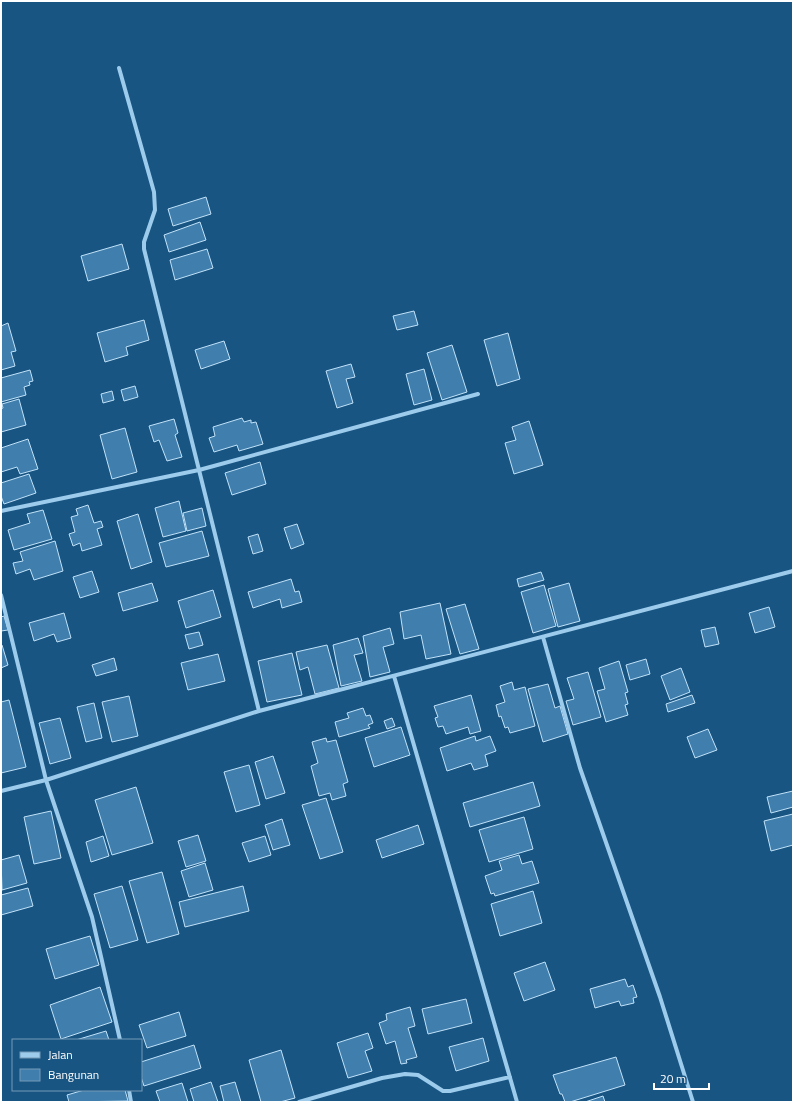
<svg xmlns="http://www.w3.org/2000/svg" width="794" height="1103" font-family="'Titillium Web',sans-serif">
<rect width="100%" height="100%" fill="#185583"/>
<path fill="#407fad" stroke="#c1e2f9" d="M206,197L211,214L173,226L168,209Z
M200,222L206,240L169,252L164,235Z
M122,244L129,269L88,281L81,256Z
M207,249L213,268L175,280L170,260Z
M414,311L418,325L397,330L393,316Z
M144,320L149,340L126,347L128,355L105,362L97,333Z
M8,323L16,351L11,352L15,366L1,370V326Z
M508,333L520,379L497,386L484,340Z
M224,341L230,359L201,369L195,350Z
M452,345L467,392L442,400L427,353Z
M351,364L355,377L346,379L353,403L337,408L326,371Z
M424,369L432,400L414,405L406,374Z
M30,370L33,381L29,382L30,385L24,387L26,395L1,402V378Z
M135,386L138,397L124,401L121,390Z
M112,391L114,400L103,403L101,394Z
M19,399L26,425L1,432V409L3,408L2,404Z
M242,418L244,422L251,420V423L256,422L263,444L239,451L237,445L214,452L209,438L215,436L213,427Z
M174,419L178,433L175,435L182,457L167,461L159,440L154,442L149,426Z
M529,421L543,465L514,474L505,443L516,440L512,427Z
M125,428L137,472L112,479L100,435Z
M28,439L38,469L20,474L17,467L1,472V448Z
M260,462L266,484L232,495L225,473Z
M29,474L36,493L4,504L1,496V483Z
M179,501L186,531L163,537L155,508Z
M88,505L94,523L101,521L103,527L97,529L102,545L82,551L80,543L73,546L69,534L75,532L71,517L78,515L76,509Z
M202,508L206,526L187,531L183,513Z
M43,510L52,539L14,550L8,530L30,523L27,514Z
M138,514L152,562L131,569L117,521Z
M297,524L304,544L291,549L284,528Z
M202,531L209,556L166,567L159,543Z
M258,534L263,551L253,554L248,537Z
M55,541L63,571L34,580L30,569L16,574L13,563L23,561L20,552Z
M92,571L99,592L80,598L73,577Z
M541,572L544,580L519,587L517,579Z
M291,579L295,592L299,591L302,602L282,608L280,599L253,608L248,592Z
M152,583L158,601L123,611L118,593Z
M569,583L580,621L558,627L548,589Z
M544,585L556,626L533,633L521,592Z
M213,590L221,617L186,628L178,601Z
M440,603L451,654L426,659L421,635L404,639L400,612Z
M465,604L479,649L460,654L446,609Z
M769,607L775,627L755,633L749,613Z
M64,613L71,638L57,642L54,634L34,641L29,623Z
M4,616L8,630L1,631V617Z
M715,627L719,644L705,647L701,630Z
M390,628L394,644L383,647L390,672L370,677L363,636Z
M199,632L203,645L189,649L185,635Z
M358,638L363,653L354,655L362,681L341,686L333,645Z
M2,645L8,665L1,668V646Z
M327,645L339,688L315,694L308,667L300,670L296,652Z
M292,653L302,695L267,702L258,661Z
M218,654L225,681L188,690L181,663Z
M114,658L117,670L96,676L92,665Z
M646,659L650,674L630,680L626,665Z
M619,661L628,692L625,693L628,704L625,705L628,715L606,722L597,691L605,689L599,668Z
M681,668L690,692L670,700L661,676Z
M588,672L601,717L573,725L566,701L574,699L567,678Z
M512,682L514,690L525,687L535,726L510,733L508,727L505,728L501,716L499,717L496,705L505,702L500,686Z
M548,684L555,708L560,706L568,734L543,742L528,689Z
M471,695L481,731L470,734L468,727L446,734L443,726L438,727L435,718L438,717L434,706Z
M692,695L695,703L668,712L666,704Z
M129,696L138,736L112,742L102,702Z
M9,700L26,767L1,773V702Z
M94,703L102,738L86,742L77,707Z
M363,708L366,716L370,715L373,723L368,725L370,728L339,737L335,722L349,718L347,713Z
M60,718L71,758L50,764L39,723Z
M392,718L395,726L387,729L384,721Z
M401,727L410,755L374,767L365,738Z
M708,729L717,750L695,758L687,737Z
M475,736L476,741L490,736L496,751L485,755L488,766L474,770L471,763L447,771L440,748Z
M326,738L327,742L336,740L348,782L343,784L346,796L332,800L330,793L319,796L311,766L318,763L312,742Z
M273,756L285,793L266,799L255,762Z
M249,765L260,805L236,812L224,772Z
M533,782L540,806L470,827L463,803Z
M136,787L153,843L112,855L95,800Z
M793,791V807L771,813L767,797Z
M326,798L343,852L320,859L302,805Z
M51,811L61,858L34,864L24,817Z
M793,814V845L771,851L764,821Z
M524,817L533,849L489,862L479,830Z
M282,819L290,845L273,850L265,825Z
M418,825L424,844L382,858L376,840Z
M198,835L206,861L186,867L178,841Z
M103,836L109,856L91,862L86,842Z
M265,836L271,855L249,862L242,843Z
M19,855L27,883L2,890L1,860Z
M519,855L522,864L532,861L539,883L495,896L494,893L491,894L485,876L502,870L499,861Z
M205,863L213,890L189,897L181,871Z
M162,872L179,934L147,943L129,881Z
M122,886L138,940L110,948L94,894Z
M243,886L249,911L185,927L179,902Z
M28,888L33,906L1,915V895Z
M533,891L542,923L500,936L491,904Z
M90,936L99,965L55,979L46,949Z
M545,962L555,990L524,1001L514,973Z
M625,979L628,987L633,985L637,997L633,998L634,1003L621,1006L619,1001L595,1008L590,989Z
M100,987L112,1022L61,1039L50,1005Z
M466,999L472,1023L428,1034L422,1009Z
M410,1007L415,1026L408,1028L417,1057L406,1060L407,1063L401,1064L395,1041L386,1044L379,1023L387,1020L386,1014Z
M179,1012L186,1036L147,1048L139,1025Z
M106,1031L109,1040H76Z
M368,1033L373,1048L365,1051L372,1071L348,1078L337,1043Z
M483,1038L489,1061L456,1071L449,1047Z
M194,1045L201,1068L144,1086L141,1077V1062Z
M281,1050L295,1098L280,1102H261L249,1060Z
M616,1057L625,1085L570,1102H565L562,1094H560L553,1075Z
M211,1082L218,1102H194L190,1089Z
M235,1082L241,1102H224L220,1086Z
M182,1083L188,1102H160L156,1091Z
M84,1090H125L128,1101L69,1102L67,1095Z
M603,1096L605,1102H585Z"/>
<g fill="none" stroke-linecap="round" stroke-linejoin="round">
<path stroke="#9ccbec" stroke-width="4" d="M119,68L154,192L155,210L144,242V249L259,711
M1,511L199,470L478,394
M1,595L46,780L92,917L120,1040
M543,637L580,768L660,997L693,1102
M394,676L517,1102
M1,791L46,780L259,711L793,571
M129,1090L131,1102
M299,1102L382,1078L405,1074L418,1075L443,1091H450L510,1077"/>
</g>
<rect width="794" height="1103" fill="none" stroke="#ffffff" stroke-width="4"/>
<rect x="12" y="1039" width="130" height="52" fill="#185583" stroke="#7499b5"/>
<rect x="20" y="1052" width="20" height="6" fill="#9ccbec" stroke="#7499b5"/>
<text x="48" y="1059" font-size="12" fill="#ffffff">Jalan</text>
<rect x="20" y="1069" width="20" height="12" fill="#407fad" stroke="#7499b5"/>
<text x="48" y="1079" font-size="12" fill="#ffffff">Bangunan</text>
<path d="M654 1083v6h55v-6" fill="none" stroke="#ffffff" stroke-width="2"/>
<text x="660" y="1083" font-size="12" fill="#ffffff" stroke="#185583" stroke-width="3" paint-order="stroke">20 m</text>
</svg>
